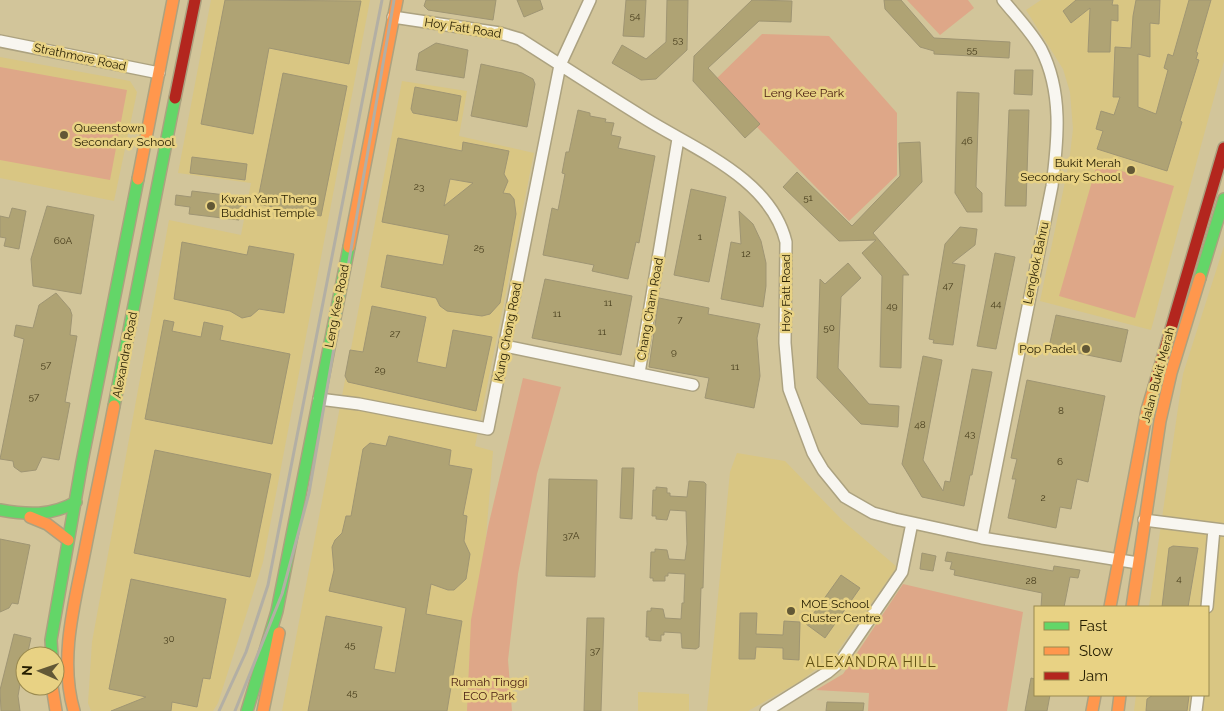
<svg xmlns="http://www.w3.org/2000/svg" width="1224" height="711" font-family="Raleway,sans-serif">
<rect width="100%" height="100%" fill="#d2c59a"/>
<path fill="#d9c683" d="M211,0H370L263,562L218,703L213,711H91L88,703L92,642L169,220L241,235L251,183L178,173Z
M1041,0H1224V61L1151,330L1040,301L1069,163L1073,129L1070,92L1063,69L1026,10Z
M0,57L130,81L137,92L114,201L0,178Z
M402,81L467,91L459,136L534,153L475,446L493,451L472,711H282Z
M1224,246V711H1134L1136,695H1208V607H1149L1183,374Z
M737,453L785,461L843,521L897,567L835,655L799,682L748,711H707L730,472Z
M638,692L689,694V711H638Z"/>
<path fill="#dea788" d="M907,0H968L974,8L940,35Z
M762,34L829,36L897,113V175L849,221L713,82Z
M0,67L127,90L110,180L0,160Z
M1097,164L1174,186L1135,318L1059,296Z
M523,378L561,387L537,474L518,574L508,660L512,711H467L471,620L488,527Z
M903,584L1023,612L1007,711H868L869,693L816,690L843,674Z"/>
<path fill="#afa374" stroke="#9f9573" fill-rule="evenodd" d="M225,0L361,1L349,64L269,48L253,134L201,124Z
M426,0H496L493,20L428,10L424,6Z
M517,0H540L543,9L524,17Z
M626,0H646L644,37L623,36Z
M667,0H688L687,50L656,79L641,80L612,63L622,45L646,59L666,42Z
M752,0L792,1L791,22L759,21L708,68L760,124L745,138L693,81L694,56Z
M884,0H901L934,38L1010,42L1009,58L934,54V51L920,47L885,9Z
M1076,0H1113L1112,5H1118V21L1111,20L1110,52H1088L1090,8L1071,23L1063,11Z
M1136,0H1160L1159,24L1150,23V57L1138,54V107L1156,114L1168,70L1164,68L1168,54L1173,56L1189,0H1211L1196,52L1198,53L1196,59L1199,60L1180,121L1182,122L1167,171L1097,149L1103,131L1096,129L1101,111L1114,115L1120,97H1113L1115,47L1131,48L1133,16Z
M436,43L468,50L464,78L416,70L419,53Z
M481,64L522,73L533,79L535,84L527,127L471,116Z
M1015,70H1033L1032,95L1014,94Z
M283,73L347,86L321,216L257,204Z
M415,87L461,96L457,121L413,113L411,109Z
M957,92L979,93L976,187L982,193V212H967L955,193Z
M578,110L590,113V116L606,119L605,122L614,123L611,135L621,137L618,148L655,156L639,243L636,242L628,279L592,271L594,265L543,255L552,208L558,210L565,174L562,173L566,152H569Z
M1009,110H1029L1026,206H1005Z
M398,138L462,151L463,142L509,151L504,174L508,181L503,193L510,194L514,199L516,214L500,303L490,314L482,316L447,311L440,306L436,298L381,287L387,255L443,265L449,235L382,222ZM450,179L473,183L444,206Z
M920,142L922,182L873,233L909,275H903L901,368L880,367L882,276L862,253L876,240L839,241L783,187L797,172L852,226L900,176L899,143Z
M192,157L247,164L245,180L190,173Z
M691,189L726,197L709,282L674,275Z
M192,191L242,197L239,220L189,214L190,207L175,205L176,195L191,197Z
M47,206L94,215L81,294L33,286L31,259Z
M12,208L26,211L19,249L4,246L6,238L0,237V216L9,218Z
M739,211L753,224L761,241L766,263V286L763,307L721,299L731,242L741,244Z
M960,227L977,229L975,245L952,263L965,265L953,345L933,343L934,340L929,339L945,244Z
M182,242L247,255L249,246L294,254L284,313L259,309L251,316L242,318L230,311L174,299Z
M995,253L1015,257L996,349L977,346Z
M848,263L861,278L841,297L838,368L869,404L899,406L898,427L861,424L817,378L820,279L825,284Z
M545,279L632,296L621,355L532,338Z
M56,293L70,309L72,315L70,335L77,336L65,402L70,403L59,460L42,457L36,470L21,472L14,467L13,461L0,459L24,339L14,336L16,325L33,328L39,305Z
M659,298L709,308L708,314L760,324L757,338L760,376L754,408L705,398L709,378L649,367Z
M372,306L426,317L417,362L446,368L453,330L492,337L476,411L348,382L345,376L350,350L363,352Z
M1056,315L1128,330L1121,362L1049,347Z
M164,320L174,322L172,331L201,337L204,322L223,326L220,340L290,354L272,444L145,419Z
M923,356L942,360L923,460L943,491L945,481L950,482L972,369L992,372L972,475H970L964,506L922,497L902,464Z
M1027,380L1105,396L1088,482L1077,479L1071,509L1060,507L1056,528L1008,518L1016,479H1012L1017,459L1011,458Z
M389,436L451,450L449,465L472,469L463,515L467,516L464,541L470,554L466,579L454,590H448L431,584L426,614L462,621L447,711H308L326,616L382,627L374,669L395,673L406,608L329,591L334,570L332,547L335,540L342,533L346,516H351L363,449L370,443L386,446Z
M155,450L271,474L250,577L134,553Z
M622,468H634L632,519L620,518Z
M549,479L597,480L595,577L546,576Z
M689,481L704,482L706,484L703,588H701L699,647L696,649L682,648L681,633L664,632V635H661V641L649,640V637H646L647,611H651V608L663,609L665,618L681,619L682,603H684V598L685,574L668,573V576H665V581H653V578H650L651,552H655V549L667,550L669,559L685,560L687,544L686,511L670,510L667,520L656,519V516H652L653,490H656V487L667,488V493H670V496L687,497Z
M0,539L30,545L18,604L12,603L9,608L0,612Z
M1173,546L1198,548L1188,607H1162L1169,548Z
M947,552L1053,571L1054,566L1080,570L1078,578L1070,577L1064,607H1041L1042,593L954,575L955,570L950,569L952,562L945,561Z
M922,553L936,556L933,571L920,569Z
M841,575L860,588L825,638L806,624Z
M131,579L226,599L210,679L203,678L197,707L172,702L171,711H111L146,697L109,689Z
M740,613H757L756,634L783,635L784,621L800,622L799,660L783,659V648L756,647L755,659H739Z
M587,618H604L601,711H584Z
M14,634L31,638L27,656H25L18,696L20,711H1L0,690Z
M1031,678L1035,679V695H1050L1047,711H1025Z
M1153,695L1189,696L1187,711H1146L1147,699Z
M827,702L864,703L863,711H826Z"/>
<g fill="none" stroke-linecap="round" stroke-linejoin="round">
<g stroke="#aca280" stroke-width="14">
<path id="street" d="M393,17L500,33L520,39C562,66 604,93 646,119C696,150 771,179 786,242L785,343L789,389L813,453L823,470L845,497L873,513L895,519L982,538L1138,563
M0,41L159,73
M505,346L693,385
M639,373L678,139
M319,399L359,404L488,429L560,65L590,0
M1144,520L1224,530
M982,538L1052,186C1058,140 1063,92 1041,49C1031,31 1015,15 1003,0
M1207,607L1214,529
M766,711L828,672L841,661L902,572L912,523
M1196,711L1198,695"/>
</g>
<g stroke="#aca280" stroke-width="14">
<path id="fast" d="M1200,278L1224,199
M114,406L175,98
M0,510C28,515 51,516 76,502
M52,656L51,640L82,462L138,179
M247,711L277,611L349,247"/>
</g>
<g stroke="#aca280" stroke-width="14">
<path id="slow" d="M138,179L173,0
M349,247L397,0
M30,517L47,524L68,540
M1110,607L1147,410L1154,387
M1132,607L1160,421L1171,373L1200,278
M52,686L56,711
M74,711C58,657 76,598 86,545C95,499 105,453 114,406
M263,711L279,633
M1092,711L1095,695
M1118,711L1120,695"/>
</g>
<g stroke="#aca280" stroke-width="14">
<path id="jam" d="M175,98L195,0
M1154,387L1224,148"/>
</g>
<use href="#street" stroke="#f8f6f0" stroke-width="11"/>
<use href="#fast" stroke="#63d668" stroke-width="11"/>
<use href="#slow" stroke="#ff974d" stroke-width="11"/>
<use href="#jam" stroke="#b3261e" stroke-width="11"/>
<path stroke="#b3afa4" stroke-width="3" d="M219,711L246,652L268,585L382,0
M235,711L282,594L309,493L394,0"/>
</g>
<g fill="#625836" stroke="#e8d284" stroke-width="2">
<circle cx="64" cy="135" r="5"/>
<circle cx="1131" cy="170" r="5"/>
<circle cx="211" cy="206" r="5"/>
<circle cx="1086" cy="349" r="5"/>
<circle cx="791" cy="611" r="5"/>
</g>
<g text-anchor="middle" stroke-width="5" stroke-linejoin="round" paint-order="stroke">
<g font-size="10" fill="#483e1d">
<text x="635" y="19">54</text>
<text x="678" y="43">53</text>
<text x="972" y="53">55</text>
<text x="967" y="144">46</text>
<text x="419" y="190">23</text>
<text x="808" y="201">51</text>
<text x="700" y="240">1</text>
<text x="63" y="244">60A</text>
<text x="479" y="251">25</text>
<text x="746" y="257">12</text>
<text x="948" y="289">47</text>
<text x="608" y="306">11</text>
<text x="996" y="307">44</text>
<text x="892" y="309">49</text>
<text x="557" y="317">11</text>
<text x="680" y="323">7</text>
<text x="829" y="331">50</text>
<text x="602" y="335">11</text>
<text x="395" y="337">27</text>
<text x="674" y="355">9</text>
<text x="46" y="368">57</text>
<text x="735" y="370">11</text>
<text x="380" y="373">29</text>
<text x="34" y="400">57</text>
<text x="1061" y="414">8</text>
<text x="920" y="428">48</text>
<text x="970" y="437">43</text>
<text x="1060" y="465">6</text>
<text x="1043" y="501">2</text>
<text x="571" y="539">37A</text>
<text x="1179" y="582">4</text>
<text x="1031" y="584">28</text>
<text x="169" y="642">30</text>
<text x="350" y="648">45</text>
<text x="595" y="654">37</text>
<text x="352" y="696">45</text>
</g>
<g font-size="12" fill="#251d00" stroke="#e8d284">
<text transform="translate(463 28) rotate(9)" y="4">Hoy Fatt Road</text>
<text transform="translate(80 57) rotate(12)" y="4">Strathmore Road</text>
<text transform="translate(1036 263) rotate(-78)" y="4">Lengkok Bahru</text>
<text transform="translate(786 293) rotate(-90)" y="4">Hoy Fatt Road</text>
<text transform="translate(337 306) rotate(-79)" y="4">Leng Kee Road</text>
<text transform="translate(650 309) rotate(-80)" y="4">Chang Charn Road</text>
<text transform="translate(508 332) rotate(-79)" y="4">Kung Chong Road</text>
<text transform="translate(125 355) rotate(-79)" y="4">Alexandra Road</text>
<text transform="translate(1158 375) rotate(-75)" y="4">Jalan Bukit Merah</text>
</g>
<g font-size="12" fill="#46190f" stroke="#e8d284">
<text x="804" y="97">Leng Kee Park</text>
<text x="489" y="686">Rumah Tinggi<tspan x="489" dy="14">ECO Park</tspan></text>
</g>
<g font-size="12" fill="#251d00" stroke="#e8d284" text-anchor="start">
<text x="74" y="132">Queenstown<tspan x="74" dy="14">Secondary School</tspan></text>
<text x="1121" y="167" text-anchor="end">Bukit Merah<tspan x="1121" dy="14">Secondary School</tspan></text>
<text x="221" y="203">Kwan Yam Theng<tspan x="221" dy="14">Buddhist Temple</tspan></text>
<text x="1076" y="353" text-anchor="end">Pop Padel</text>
<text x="801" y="608">MOE School<tspan x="801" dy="14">Cluster Centre</tspan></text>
</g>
<g font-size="14" letter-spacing="1" fill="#625214" stroke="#e8d284">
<text x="871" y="667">ALEXANDRA HILL</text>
</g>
</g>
<rect x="1034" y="606" width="175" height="90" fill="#e8d284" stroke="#9a8a4f"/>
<rect x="1044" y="622" width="25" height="8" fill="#63d668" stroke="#9a8a4f"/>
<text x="1079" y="631" font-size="15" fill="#251d00">Fast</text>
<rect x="1044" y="647" width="25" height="8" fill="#ff974d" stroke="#9a8a4f"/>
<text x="1079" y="656" font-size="15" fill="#251d00">Slow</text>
<rect x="1044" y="672" width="25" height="8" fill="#b3261e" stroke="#9a8a4f"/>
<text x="1079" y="681" font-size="15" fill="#251d00">Jam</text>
<g transform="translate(40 671) rotate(272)"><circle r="24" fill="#e8d284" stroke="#9a8a4f"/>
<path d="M0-4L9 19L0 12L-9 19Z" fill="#625836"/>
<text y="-8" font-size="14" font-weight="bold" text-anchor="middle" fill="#251d00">N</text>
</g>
</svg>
